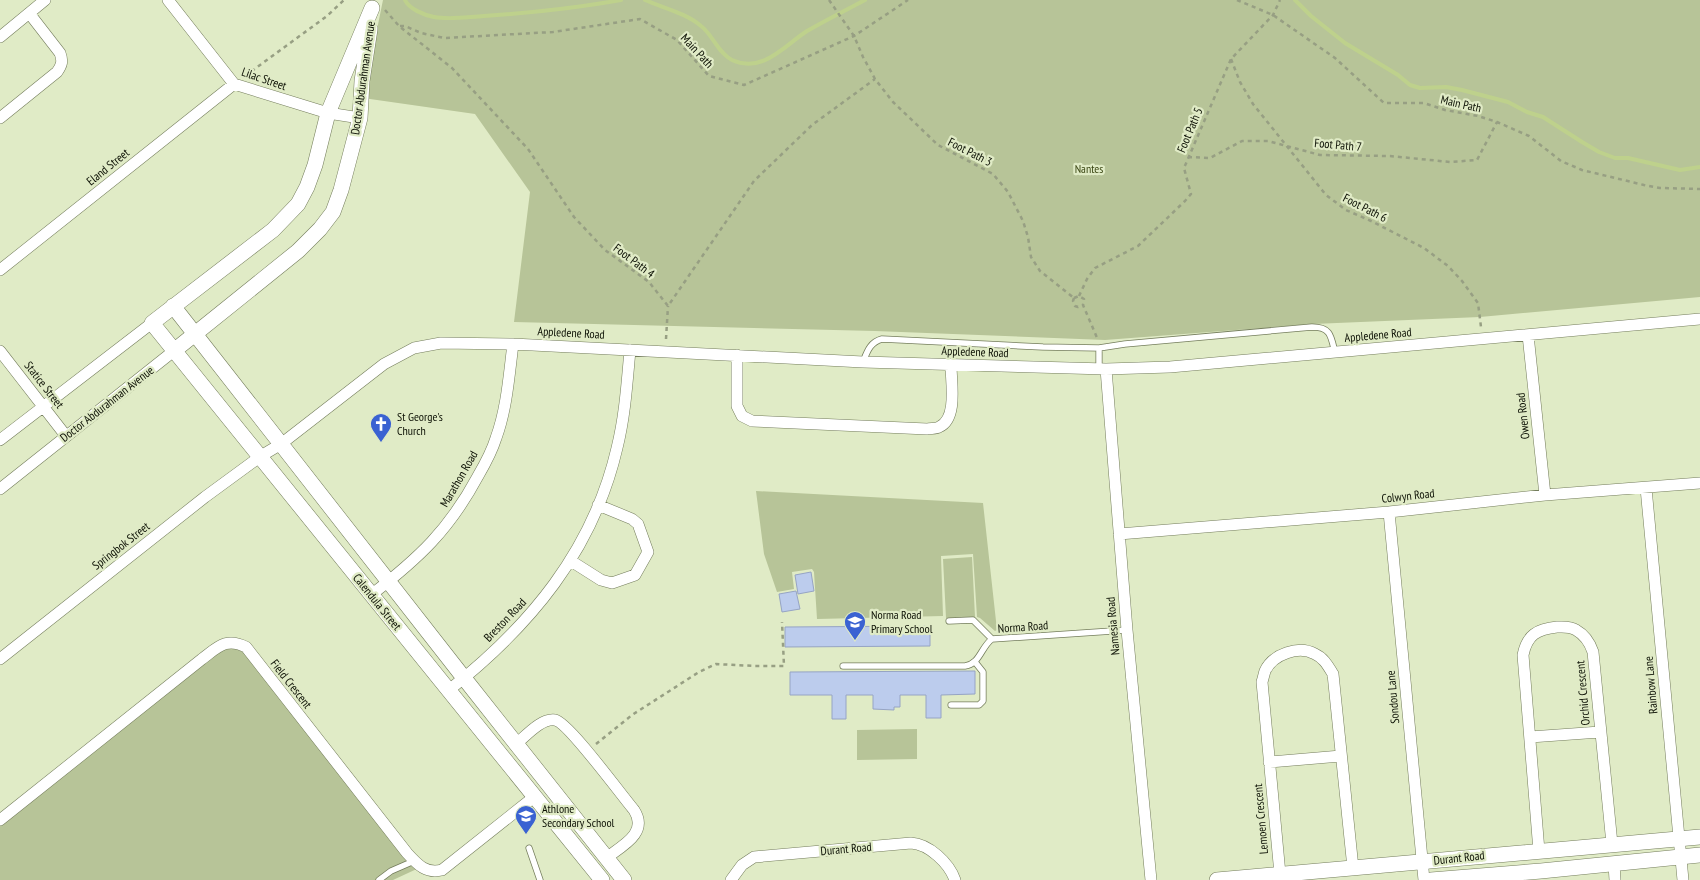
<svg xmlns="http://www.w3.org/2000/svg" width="1700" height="880" font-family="'PT Sans Narrow',sans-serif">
<rect width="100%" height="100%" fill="#e0ebc6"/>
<path fill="#b7c498" d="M383,0H1700V297L1480,317L1313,324L1105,340L875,331L514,322L530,192L475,114L363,98Z
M756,491L983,503L997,630L995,631L980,618L977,617L973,554L941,556L943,616L817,619L814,572L812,569L792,572L794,589L777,592L764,554Z
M972,557L975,617L946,618L943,559Z
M239,644L421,867L393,880H0V820L202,659Z
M917,729V759L857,760V730Z"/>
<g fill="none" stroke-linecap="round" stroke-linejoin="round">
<path stroke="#bed18c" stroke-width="4" d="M405,0C409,9 424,15 434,17C450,20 467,17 484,16C529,13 576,8 621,0
M645,0C663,8 686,13 701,26C713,35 718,53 732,60C763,74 785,45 807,31C826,20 846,10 865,0
M1295,0L1311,16L1345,43L1398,75L1410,85L1420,88L1446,87L1462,90L1508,102L1527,112L1543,117L1582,142L1599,152L1615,158H1628L1680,170L1700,167"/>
</g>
<path fill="#bccced" stroke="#96a4c4" d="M811,572L814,591L798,594L795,575Z
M796,591L800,609L782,612L779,594Z
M930,626V646L785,647V627Z
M975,671V694L941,695V718H926V695H900V707H894V710L873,709V695H846V719H832V695H790V672Z"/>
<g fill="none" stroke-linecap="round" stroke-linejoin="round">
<g stroke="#747d5c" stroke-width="7">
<path id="service" d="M863,362C867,352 870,342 882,339L1043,347L1099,348L1125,344L1312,327C1331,327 1331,336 1335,353
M1099,369V348
M949,621L973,620L992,639
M843,666H965C980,664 981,647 992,639L1127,630
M951,705H979L983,701V672L975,662
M529,848L540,880
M379,880L391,871L414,861"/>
</g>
<g stroke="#747d5c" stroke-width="12">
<path id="minor" d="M168,0L234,84L328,113L360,118
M0,37L45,0
M0,118L57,72C62,65 63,61 60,53L29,13
M0,270L234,84
M1528,335L1545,495
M0,351L66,436
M737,355V406L742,416L752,421L927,429C931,428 936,429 939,427C958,419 951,382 951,365
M1106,369L1127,630L1151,880
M0,440L152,323
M1646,488L1683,880
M0,489L175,350
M1389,512L1424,880
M1119,534L1389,512L1545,495L1700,483
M571,561L601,580L612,583L635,575L648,552L638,524L632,519L598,505
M371,595C419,558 449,530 478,476C485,464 492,451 496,438C507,408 509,375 513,344
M0,659L205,497L261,456L281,444L384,364L414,348L441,343L513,344L863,362L1106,369L1170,367L1700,319
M449,690C530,626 593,551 617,448C625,416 627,383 630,350
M1530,737L1600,732
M516,744C526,736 541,718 555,720C568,722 622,796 634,810C649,833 622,846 606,858
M1269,762L1341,756
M0,820L202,659C218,647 226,637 246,647L407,853C418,865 426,874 442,870L534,797
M1539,851L1523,655C1527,635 1537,629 1557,627C1563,627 1570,626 1576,630C1585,635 1590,643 1593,652L1612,844
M1614,864L1615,880
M1280,874L1262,682C1263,679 1264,674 1265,671C1273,654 1299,645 1315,654C1324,658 1328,666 1333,674L1353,868
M731,880L742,865L754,857L911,843C929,844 949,863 955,880"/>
</g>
<g stroke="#747d5c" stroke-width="16">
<path id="tertiary" d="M372,8L328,113L315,165L307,187L298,204L273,230L152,323L602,880
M173,306L464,678L624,880
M175,350L298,251L320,229L333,212L341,190L360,118L362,81L370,29
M1217,880L1700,837
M1431,880L1541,871L1700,855"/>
</g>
<path stroke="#979f83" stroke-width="2.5" stroke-dasharray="4 4" stroke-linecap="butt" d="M829,0L854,36L863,57L875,79L893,102L938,145L993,174L1008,192L1023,221L1028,237L1031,257L1040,271L1074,298
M1237,0L1273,15L1335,58L1384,103H1424L1445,110L1478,116L1497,122L1529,136L1561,161L1582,170L1644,185L1660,188L1700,189
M385,10L399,26L452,68L528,149L574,217L605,250L649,282L668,306L754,181L812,125L875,79
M400,26H405L421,33L444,38L553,32L640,19L677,40L709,76L744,85L854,36L908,0
M1231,59L1240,82L1253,104L1326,195L1346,210L1371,221L1424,248L1448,266L1462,281L1478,303L1481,327
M245,76L327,16L344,0
M1188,157L1210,158L1242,141H1268L1320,155L1390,156L1450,162L1477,160L1497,122
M1079,296L1087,279L1095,268L1138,246L1185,201L1191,194L1184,168L1231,59L1273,15L1280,0
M1074,298L1079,296L1084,299L1083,305L1098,340
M1074,298L1073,301L1075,306L1078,307L1083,305
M666,339L668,306
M596,744L632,715L699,672L716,664L755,666H784L782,622"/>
<use href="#service" stroke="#fff" stroke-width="5.5"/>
<use href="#minor" stroke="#fff" stroke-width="11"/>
<use href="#tertiary" stroke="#fff" stroke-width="15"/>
</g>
<defs>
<g id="church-pin" transform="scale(1.125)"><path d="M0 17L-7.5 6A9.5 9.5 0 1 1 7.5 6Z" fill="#3a62d2" stroke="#e0ebc6"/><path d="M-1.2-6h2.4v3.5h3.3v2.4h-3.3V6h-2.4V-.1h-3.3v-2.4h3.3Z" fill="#fff"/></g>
<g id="school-pin" transform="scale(1.125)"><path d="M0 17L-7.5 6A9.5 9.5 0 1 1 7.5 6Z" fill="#3a62d2" stroke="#e0ebc6"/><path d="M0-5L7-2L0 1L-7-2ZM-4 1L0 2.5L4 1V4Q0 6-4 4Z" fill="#fff"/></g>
</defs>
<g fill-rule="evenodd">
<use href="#church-pin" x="381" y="424"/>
<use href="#school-pin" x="855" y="622"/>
<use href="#school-pin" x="526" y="816"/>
</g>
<g text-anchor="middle" stroke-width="4.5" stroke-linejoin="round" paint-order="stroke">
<g font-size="12" fill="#0c1004" stroke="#e0ebc6">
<text transform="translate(697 51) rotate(47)" y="4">Main Path</text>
<text transform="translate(363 78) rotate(-82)" y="4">Doctor Abdurahman Avenue</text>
<text transform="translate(264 79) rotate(19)" y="4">Lilac Street</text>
<text transform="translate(1461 104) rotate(13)" y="4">Main Path</text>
<text transform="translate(1190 130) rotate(-67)" y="4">Foot Path 5</text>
<text transform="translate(1338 145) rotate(5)" y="4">Foot Path 7</text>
<text transform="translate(970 152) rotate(27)" y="4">Foot Path 3</text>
<text transform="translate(108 167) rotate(-39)" y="4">Eland Street</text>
<text transform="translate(1365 208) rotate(27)" y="4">Foot Path 6</text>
<text transform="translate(634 261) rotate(37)" y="4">Foot Path 4</text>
<text transform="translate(571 333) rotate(3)" y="4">Appledene Road</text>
<text transform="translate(1378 335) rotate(-5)" y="4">Appledene Road</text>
<text transform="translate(975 352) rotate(2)" y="4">Appledene Road</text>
<text transform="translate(44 385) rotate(52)" y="4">Statice Street</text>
<text transform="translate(107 404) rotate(-38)" y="4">Doctor Abdurahman Avenue</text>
<text transform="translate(1523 416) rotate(-96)" y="4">Owen Road</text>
<text transform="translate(459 479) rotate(-60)" y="4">Marathon Road</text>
<text transform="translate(1408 496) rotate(-6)" y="4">Colwyn Road</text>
<text transform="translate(121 546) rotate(-38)" y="4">Springbok Street</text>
<text transform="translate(377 602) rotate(51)" y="4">Calendula Street</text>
<text transform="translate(505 620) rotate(-46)" y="4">Breston Road</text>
<text transform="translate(1113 626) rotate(-95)" y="4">Namesia Road</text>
<text transform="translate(1023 627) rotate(-4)" y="4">Norma Road</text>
<text transform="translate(291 684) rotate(52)" y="4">Field Crescent</text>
<text transform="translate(1651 685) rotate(-95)" y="4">Rainbow Lane</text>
<text transform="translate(1583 693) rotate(-95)" y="4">Orchid Crescent</text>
<text transform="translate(1393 697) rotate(-95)" y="4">Sondou Lane</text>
<text transform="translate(1261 819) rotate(-95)" y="4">Lemoen Crescent</text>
<text transform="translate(846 849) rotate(-5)" y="4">Durant Road</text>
<text transform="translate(1459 858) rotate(-6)" y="4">Durant Road</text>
</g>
<g font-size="12" fill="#3a4613" stroke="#e0ebc6">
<text x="1089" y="173">Nantes</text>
</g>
<g font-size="12" fill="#0c1004" stroke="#e0ebc6" text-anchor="start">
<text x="397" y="421">St George's<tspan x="397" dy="14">Church</tspan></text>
<text x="871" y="619">Norma Road<tspan x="871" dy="14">Primary School</tspan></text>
<text x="542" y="813">Athlone<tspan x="542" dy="14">Secondary School</tspan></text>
</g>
</g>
</svg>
